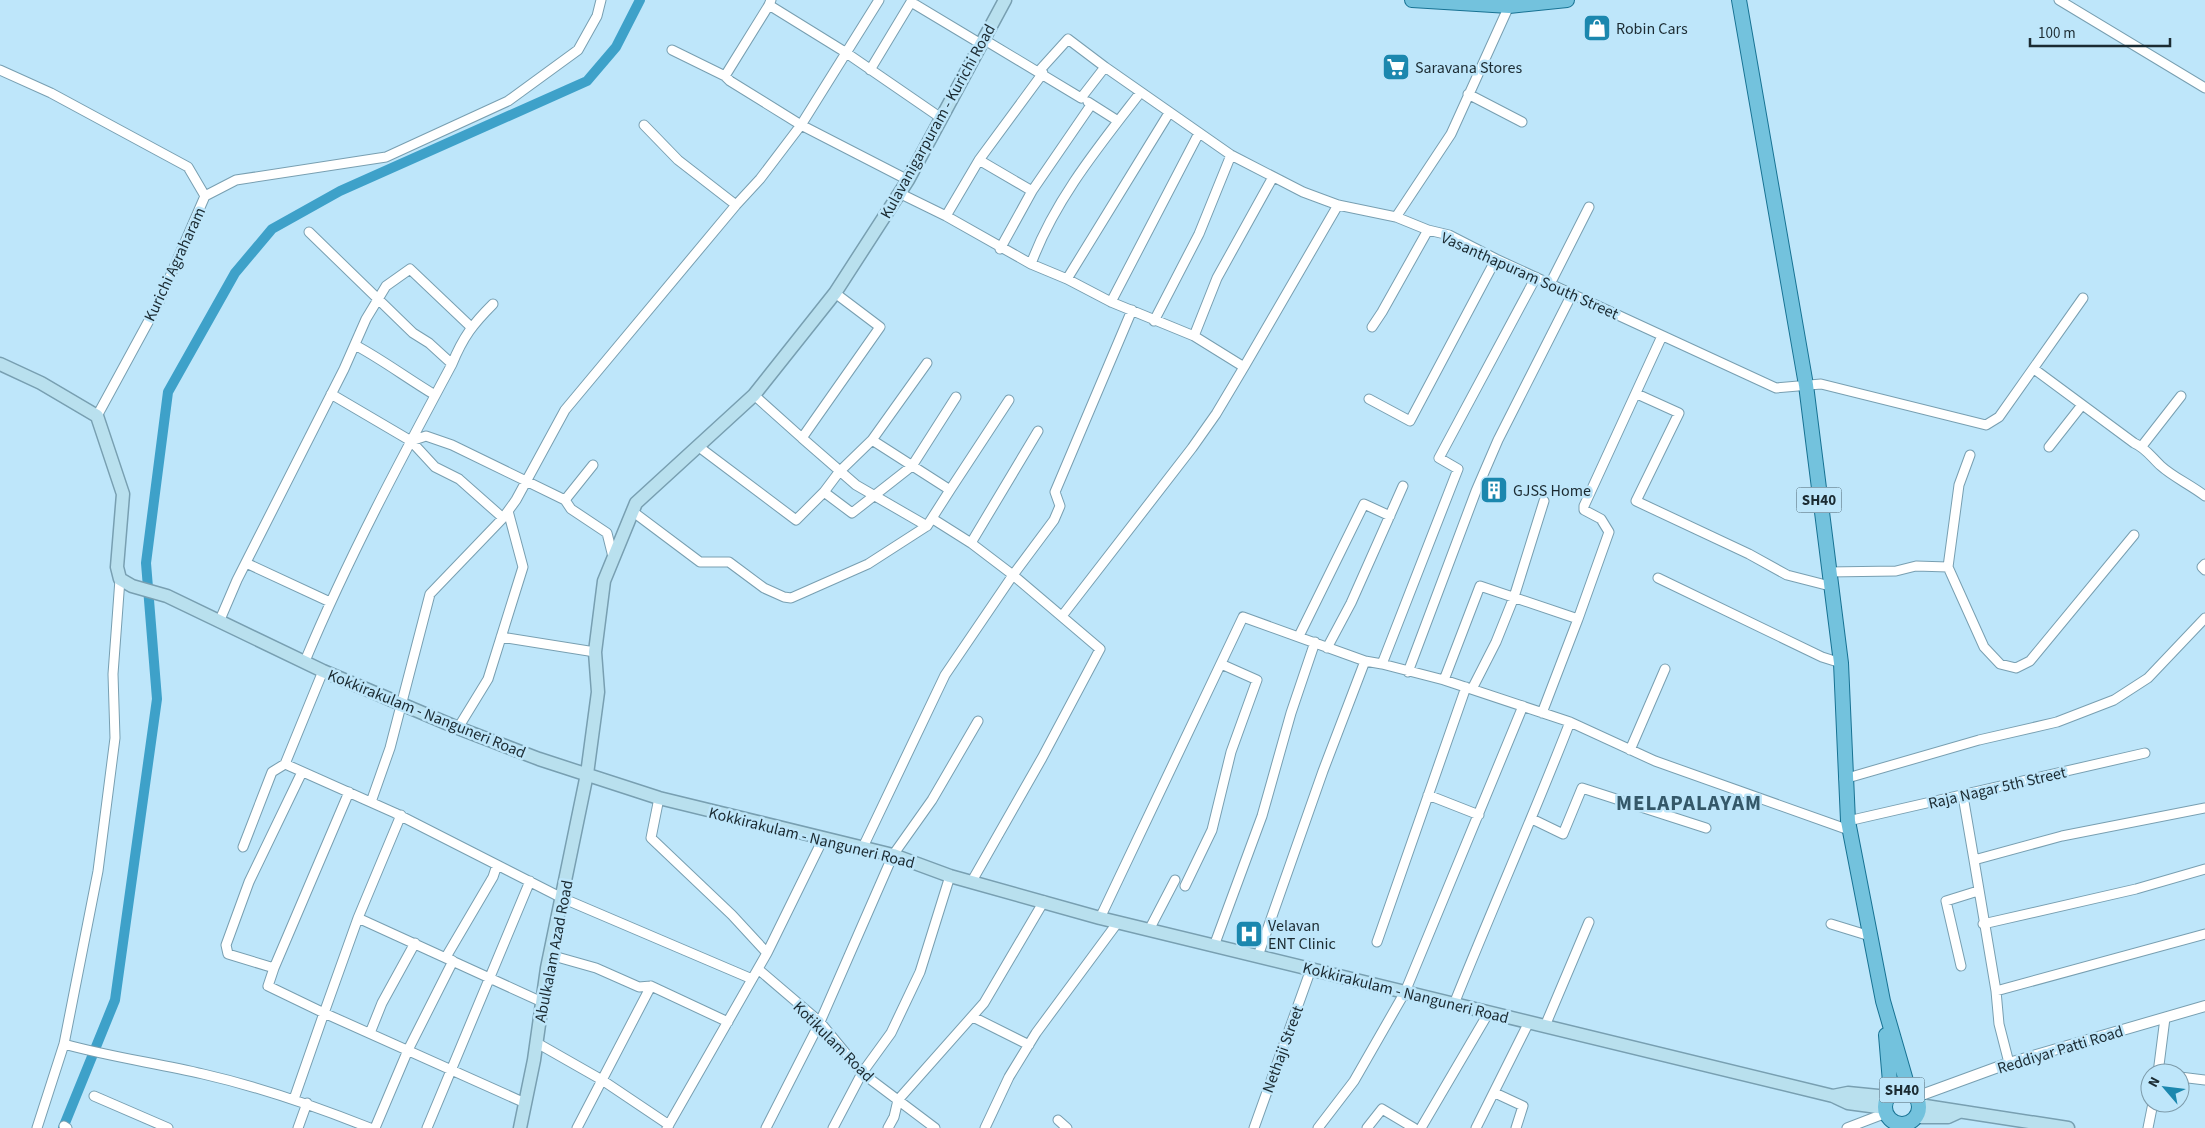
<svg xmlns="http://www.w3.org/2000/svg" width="2205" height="1128" font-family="'Source Sans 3',sans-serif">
<rect width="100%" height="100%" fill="#bee6fa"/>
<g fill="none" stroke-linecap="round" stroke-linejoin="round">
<path stroke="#3ea1c9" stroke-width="10" d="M63,1128L115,1000L157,699L146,563L168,392L235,273L272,229L340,191L587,81L616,47L640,0"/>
<g stroke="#789fb1" stroke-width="11">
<path id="minor" d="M771,0L769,5L845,52L941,118
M879,0L801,125L908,180
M912,0L911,2L981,44
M2059,0L2205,88
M983,39L1081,98L1105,67L1231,155L1303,192L1338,205L1396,217L1428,230L1449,235L1496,259L1776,388L1821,384L1986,425L1999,417L2083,298
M672,50L725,76L769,5
M0,70L51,93L188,167L205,196
M870,70L911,2
M1039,71L1068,39L1105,67
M1468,94L1522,122
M1088,102L1118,121
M644,125L678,160L736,205
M979,160L1032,191L1091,105
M899,193L946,216L979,160L1043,73
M205,196L236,180L386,157L508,101L578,50L597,16L601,0
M946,216L1031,264L1067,279L1111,302L1194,336L1244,367L1338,205
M1396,217L1451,134L1509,6
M309,232L413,333L429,343L452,364
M1000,249L1032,191
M1031,264C1054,201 1099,146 1140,93
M1536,277L1439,458L1458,469L1382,664L1444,680L1570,722L1655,761L1849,830
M1067,279L1169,113
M1550,284L1589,207
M835,293L880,327L802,438L856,485L927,526L950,490L872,440L927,363
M1111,302L1199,133
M1154,321L1199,234L1231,155
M1372,327L1382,312L1428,230
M1194,336L1217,278L1273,177
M355,345C383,360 408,379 435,395
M2034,369L2134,443C2146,448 2152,458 2161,466C2173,477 2191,485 2205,496
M331,394L411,441L435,467L459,479L503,518
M1637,394L1679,413L1636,501L1749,554L1787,575L1830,586
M754,395L802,438
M1369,399L1410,421L1496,259
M97,416L159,302L205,196
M411,441L426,436L452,445L565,500L571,509L607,533L613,557
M2142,446L2181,396
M699,447L796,520L824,492L852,513L912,466L956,397
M2049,447L2082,405
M950,490L1009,400
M824,492L839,472L872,440
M565,500L593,465
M632,511L700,562H729L764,588L784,597L791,598L868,564L927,526
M933,519L971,543L1038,431
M246,563L330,602
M2205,564L2202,567L2205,570
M1948,567L1959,485L1970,455
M1828,572L1896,571L1916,566L1948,567L1984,647L2000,664L2016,668L2030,661L2134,535
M1658,578L1822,657L1841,663
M1062,616L1192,448L1216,414L1244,367
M1578,619L1609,532L1601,519L1584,510V506L1662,336
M219,622L237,580L344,369L366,319L386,286L410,269L471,327
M1299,636L1364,504L1390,516
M501,637L595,652
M1327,648L1351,603L1403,486
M305,661C348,558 400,461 452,364C463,337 473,324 493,304
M323,671L285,764L395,813L562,898L752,979
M1408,672L1476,491L1498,440L1572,294
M1444,680L1480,586L1578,619L1542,713
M1472,689L1496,642L1514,597L1544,501
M458,728L488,679L523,567L508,511
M1630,750L1665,669
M1844,779L1979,740L2057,722L2114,700L2148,678L2205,618
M1428,795L1479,815
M1963,796L1974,860
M659,798L651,838L732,915L767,953
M371,802L390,748L430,594L503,518L516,500L565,410L736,205L760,179L801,125L730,81L725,76
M401,815L358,918L542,1002
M1532,819L1563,834L1582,788L1706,828
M1848,821L2145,753
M243,847L272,772L285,764
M863,847L945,675L1013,575L971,543
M972,881L1042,758L1100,649L1013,575L1054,520L1060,506L1055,492L1132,310
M1185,886L1212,830L1231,752L1257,680L1221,664
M358,918L324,1013L525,1103
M1100,918L1243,617L1365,661
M1831,924L1870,936
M1983,924L2136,889L2205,869
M1149,930L1175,880
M1377,942L1466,687
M1214,946L1262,816L1291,713L1315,642
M550,955L596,968L639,987L651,986
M1258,956L1323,771L1365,661L1382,664
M1961,966L1946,901L1978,891
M274,968L349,792
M758,969L820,1022L862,1073L935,1128
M1996,991L2205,934
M1454,1004C1492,909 1533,817 1570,722
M973,1017L1029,1045
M1545,1026L1589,922
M370,1033L382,1003L415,943
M537,1043L602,1080L669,1125
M64,1044C110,1057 156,1063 203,1074C260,1087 315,1106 370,1128
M2009,1063L1999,1024L1996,991L1974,860L2062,836L2205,808
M2158,1073L2165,1018
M2180,1077L2205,1080
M1495,1093L1523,1106L1516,1128
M94,1096L168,1128
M294,1099L324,1013L268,986L274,968L228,954L226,945L249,882L302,772
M1058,1120L1067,1128
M64,1126L67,1128
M37,1128L64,1044L98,871L115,738L113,674L120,579
M298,1128L307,1103
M375,1128L408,1050L453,961L446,957L493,877L497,865
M427,1128L530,881
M577,1128L651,986L728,1022
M667,1128L767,953L823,839
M766,1128L820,1022L893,855L932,800L978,721
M833,1128L862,1073L891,1033L920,972L950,876
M888,1128L894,1117L898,1100L984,1003L1044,901
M985,1128L1009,1077L1036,1033L1118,922
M1254,1128L1311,969
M1318,1128L1354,1081L1405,992L1523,706
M1367,1128L1382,1109L1414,1128
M1421,1128L1489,1012
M1476,1128L1529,1022
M1847,1128L1886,1113
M2148,1128L2153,1103"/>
</g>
<g stroke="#789fb1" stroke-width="12">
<path id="tertiary" d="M1916,1097L2009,1063L2205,1006"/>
</g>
<g stroke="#789fb1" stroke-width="15">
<path id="secondary" d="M0,364L41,383L97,416L123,494L117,567L120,579L132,586L167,596L323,671L458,728L539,759L659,798L893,855L950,876L1100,918L1833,1096L1848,1103L1885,1108
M1833,1096L1848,1093L1888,1097
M1919,1105L2068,1128
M1916,1117H1948L1959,1112
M520,1128L534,1060L547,968L587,774L598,692L595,652L604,581L636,503L754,395L835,293L908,180L1005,0"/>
</g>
<g stroke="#177293" stroke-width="16">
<path id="primary" d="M1412,0L1509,6L1567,0
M1739,0L1806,385L1841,663L1848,821L1883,1001L1909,1091
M1886,1035L1891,1094
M1885 1107a17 17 0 1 1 34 0a17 17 0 1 1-34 0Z"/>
</g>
<use href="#minor" stroke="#fff" stroke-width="9"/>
<use href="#tertiary" stroke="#fff" stroke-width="10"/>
<use href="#secondary" stroke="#b9e0ee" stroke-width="12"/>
<use href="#primary" stroke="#73c2dd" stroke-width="14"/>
</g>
<defs>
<g id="shop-square" transform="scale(1.4375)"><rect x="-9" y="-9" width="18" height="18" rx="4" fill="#1b87ae" stroke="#bee6fa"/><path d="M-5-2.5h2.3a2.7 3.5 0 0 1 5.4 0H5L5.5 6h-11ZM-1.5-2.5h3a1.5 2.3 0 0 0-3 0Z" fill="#fff"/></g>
<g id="supermarket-square" transform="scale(1.4375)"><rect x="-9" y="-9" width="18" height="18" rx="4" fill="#1b87ae" stroke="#bee6fa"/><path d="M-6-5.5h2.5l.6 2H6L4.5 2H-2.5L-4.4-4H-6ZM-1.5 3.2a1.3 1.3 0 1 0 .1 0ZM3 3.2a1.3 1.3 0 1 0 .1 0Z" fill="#fff"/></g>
<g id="building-square" transform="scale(1.4375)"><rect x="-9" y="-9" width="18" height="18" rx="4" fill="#1b87ae" stroke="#bee6fa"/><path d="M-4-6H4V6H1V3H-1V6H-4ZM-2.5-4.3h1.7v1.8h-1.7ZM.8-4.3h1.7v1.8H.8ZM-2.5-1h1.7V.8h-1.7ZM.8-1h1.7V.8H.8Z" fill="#fff"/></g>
<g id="hospital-square" transform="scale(1.4375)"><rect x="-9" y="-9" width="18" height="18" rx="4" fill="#1b87ae" stroke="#bee6fa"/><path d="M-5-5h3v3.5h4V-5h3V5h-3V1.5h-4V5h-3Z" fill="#fff"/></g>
</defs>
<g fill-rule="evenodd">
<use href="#shop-square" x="1597" y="28"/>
<use href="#supermarket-square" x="1396" y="67"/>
<use href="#building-square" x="1494" y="490"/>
<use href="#hospital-square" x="1249" y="934"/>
</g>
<g text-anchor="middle" stroke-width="5" stroke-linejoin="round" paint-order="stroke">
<g fill="#bee6fa" stroke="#4c636e" stroke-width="1">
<rect x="1796.5" y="487.5" width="45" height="25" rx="4"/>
<rect x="1879.5" y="1077.5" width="45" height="25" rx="4"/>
</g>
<g font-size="15" font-weight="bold" fill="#1b2b32">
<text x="1819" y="505">SH40</text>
<text x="1902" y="1095">SH40</text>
</g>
<g font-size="16" fill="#1b2b32" stroke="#bee6fa" text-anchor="start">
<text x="1616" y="34">Robin Cars</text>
<text x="1415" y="73">Saravana Stores</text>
<text x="1513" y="496">GJSS Home</text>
<text x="1268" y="931">Velavan<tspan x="1268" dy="18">ENT Clinic</tspan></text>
</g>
<g font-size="16" fill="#1b2b32" stroke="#bee6fa">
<text transform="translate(937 121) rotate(-61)" y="6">Kulavanigarpuram - Kurichi Road</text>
<text transform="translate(174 264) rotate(-65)" y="6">Kurichi Agraharam</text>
<text transform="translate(1530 275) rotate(24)" y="6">Vasanthapuram South Street</text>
<text transform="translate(427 713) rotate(22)" y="6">Kokkirakulam - Nanguneri Road</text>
<text transform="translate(1997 787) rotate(-13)" y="6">Raja Nagar 5th Street</text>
<text transform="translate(812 837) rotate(14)" y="6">Kokkirakulam - Nanguneri Road</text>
<text transform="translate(553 951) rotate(-79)" y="6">Abulkalam Azad Road</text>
<text transform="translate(1406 992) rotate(14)" y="6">Kokkirakulam - Nanguneri Road</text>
<text transform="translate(834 1041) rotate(45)" y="6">Kotikulam Road</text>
<text transform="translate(1282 1049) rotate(-70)" y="6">Nethaji Street</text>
<text transform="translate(2060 1049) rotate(-17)" y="6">Reddiyar Patti Road</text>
</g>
<g font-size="21" font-weight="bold" letter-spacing="1" fill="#345869" stroke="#bee6fa">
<text x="1689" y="810">MELAPALAYAM</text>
</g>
</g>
<g transform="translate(2165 1088) rotate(298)"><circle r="24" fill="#bee6fa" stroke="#7d9baa"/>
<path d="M0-4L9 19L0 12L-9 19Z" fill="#1b87ae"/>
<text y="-8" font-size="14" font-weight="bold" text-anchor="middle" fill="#1b2b32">N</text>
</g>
<path d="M2030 38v8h140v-8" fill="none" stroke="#1b2b32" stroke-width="2.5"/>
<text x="2038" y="38" font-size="15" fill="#1b2b32" stroke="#bee6fa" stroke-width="4" paint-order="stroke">100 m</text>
</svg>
